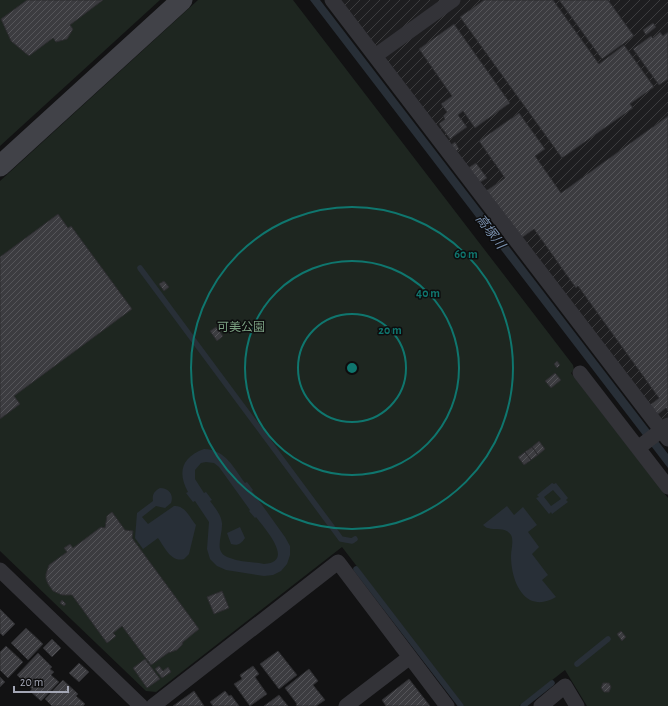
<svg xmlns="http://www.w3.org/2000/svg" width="668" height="706" font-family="'Alegreya Sans','Noto Sans JP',sans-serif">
<defs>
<pattern id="industrial-furrows" width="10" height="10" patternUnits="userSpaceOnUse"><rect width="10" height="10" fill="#1e1e20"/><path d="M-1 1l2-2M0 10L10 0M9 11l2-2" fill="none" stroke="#3c3c3e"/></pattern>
<pattern id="building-hatch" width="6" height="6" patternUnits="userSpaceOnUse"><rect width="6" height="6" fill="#3c3c40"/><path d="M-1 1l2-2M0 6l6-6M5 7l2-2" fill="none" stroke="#555559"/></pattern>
</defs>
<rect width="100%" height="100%" fill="#121213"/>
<path fill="url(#industrial-furrows)" d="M337,0H668V432Z"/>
<path fill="#1e2620" d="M0,0H160L0,146Z
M198,0H293L573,365L574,370L571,373L668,498V706H587L565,670L519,706H464L342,547L156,692L146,691L0,551V181Z"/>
<path fill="#282f37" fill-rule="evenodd" d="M310,0H320L668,454V468Z
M204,449C226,450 233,467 245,483L247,482L253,490L252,491L285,537L290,546V555L287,564L281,571L273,575L264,576L226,570L217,566L210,559L207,549L209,522L195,501L193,502L186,493L188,492C177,472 182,457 204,449ZM206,462L214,463L219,467L250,510L249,511L255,518L256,517C264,528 296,562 264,564C253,562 240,562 230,558C212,553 223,536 222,523C221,514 215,508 210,501L212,500L206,492L204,493L195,479V470L201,463Z
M552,483L554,484L556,483L568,498L566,500L568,502L552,514L551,512L549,514L536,498L539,497L537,495ZM553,490L561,499L551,506L544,497Z
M160,488C169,488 174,495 171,503L165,508L156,506L142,517L148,524L174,506C185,505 190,518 196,525L189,554L184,559C171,563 164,546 158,538L143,549L135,538L137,513L153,501C152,495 154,491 160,488Z
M507,506L514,515L523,507L537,525L528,532L539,547L532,554L548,575L542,580L556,597C547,602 539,604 530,600C516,592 511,571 511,556C511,550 514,541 511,535C505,526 496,531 488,528C486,528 485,526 483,525Z
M240,527L245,538C241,544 238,546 231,544L227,533Z"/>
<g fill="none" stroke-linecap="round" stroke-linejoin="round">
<path stroke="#282f37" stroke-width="5.5" d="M140,268L341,539L352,541L355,539
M356,569L461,706
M577,664L608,639
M523,706L552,683"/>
</g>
<path fill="url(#building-hatch)" stroke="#2c2c2f" d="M27,0H103L70,25L73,29L67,39L56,42L53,38L29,56L11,41L1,19Z
M484,0H553L599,64L624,45L654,87L630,104L633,108L562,158L460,17Z
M559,0H608L634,36L602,59Z
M653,23L656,27L646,35L643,30Z
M454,24L510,103L475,128L463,111L458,115L467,127L450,139L439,124L445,119L443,116L447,112L441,104L452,96L419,49Z
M660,32L663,36L668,32V79L659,85L633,49L651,36L653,38Z
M519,113L545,149L535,156L561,193L668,116V411L666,408L657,415L650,405L659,398L578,286L576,288L534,229L520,239L486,191L505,178L479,141Z
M455,142L459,149L455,152L451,145Z
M476,163L487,178L479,183L468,168Z
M58,214L68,228L71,226L132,309L14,396L20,404L0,419V257Z
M164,281L169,287L164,291L159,284Z
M216,327L223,336L217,341L210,331Z
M557,361L560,365L557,368L554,364Z
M555,373L561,380L551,388L545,381Z
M539,441L545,449L538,455L532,447Z
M532,447L538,455L531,460L525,452Z
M525,452L531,460L524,465L518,457Z
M112,512L125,530L133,531L132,538L199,629L183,642L182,645L177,650L168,653L151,665L122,626L113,633L116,636L107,643L72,595H62L53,591L48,584L46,579V574L49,565L67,552L64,548L70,544L73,548L101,527L105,528L107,516Z
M222,591L229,608L214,614L207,597Z
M62,600L66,604L64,606L60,603Z
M0,609L15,624L3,636L0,633Z
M26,628L43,644L28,660L11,643Z
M621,631L626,637L622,641L617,634Z
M52,639L61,648L52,657L43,648Z
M6,646L23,662L8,678L0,670V652Z
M278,651L297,675L279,689L260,664Z
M38,653L52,667L50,669L54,672L51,675L59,682L41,701L30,691L32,689L17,675Z
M145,659L160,679L147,688L133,668Z
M79,663L89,672L79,682L69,673Z
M159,666L163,671L168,667L171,672L162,678L155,669Z
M253,666L259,674L255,677L267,694L250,706L234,684L242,679L240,675Z
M309,669L318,681L313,685L325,700L316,706H297L296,704H297L285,688Z
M0,677L5,682L0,687Z
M409,679L430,706H386L382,700Z
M63,680L78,694L76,696L85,704L83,706H52L45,699Z
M603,683H609L611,687L609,692H604L601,688Z
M194,691L204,706H173Z
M225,691L229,696L231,695L239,706H213L210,702Z
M279,695L288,706H264Z"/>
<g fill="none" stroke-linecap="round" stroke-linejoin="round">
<path stroke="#333338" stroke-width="15" d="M332,0L668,439
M375,56L453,0
M580,373L668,487
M638,448L668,425
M0,570L141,706
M153,706L338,562L447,706
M346,706L410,657
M541,706L565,686L577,706"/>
<path stroke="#414248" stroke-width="21" d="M0,166L182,0"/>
</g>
<g fill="none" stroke="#0f766e" stroke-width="2">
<circle cx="352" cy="368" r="54"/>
<circle cx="352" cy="368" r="107"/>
<circle cx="352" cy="368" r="161"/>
</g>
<g text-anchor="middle" stroke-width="3" stroke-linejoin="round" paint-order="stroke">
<g font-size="12" fill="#7a9f80" stroke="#0d0d0e">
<text x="241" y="331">可美公園</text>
</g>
<g font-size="13" font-style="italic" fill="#7a91af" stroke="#0d0d0e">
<text transform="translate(491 231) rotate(53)" y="5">高塚川</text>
</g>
</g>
<circle cx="352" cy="368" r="6" fill="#0f766e" stroke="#0d0d0e" stroke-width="2"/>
<g font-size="12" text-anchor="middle" font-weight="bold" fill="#0f766e" stroke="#0d0d0e" stroke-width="3" stroke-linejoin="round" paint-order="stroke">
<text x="466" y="258">60 m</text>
<text x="428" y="297">40 m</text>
<text x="390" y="334">20 m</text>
</g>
<path d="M14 686v6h54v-6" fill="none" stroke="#a3a6b4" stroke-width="2"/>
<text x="20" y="686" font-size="12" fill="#a3a6b4" stroke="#0d0d0e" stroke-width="3" paint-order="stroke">20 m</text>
</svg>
